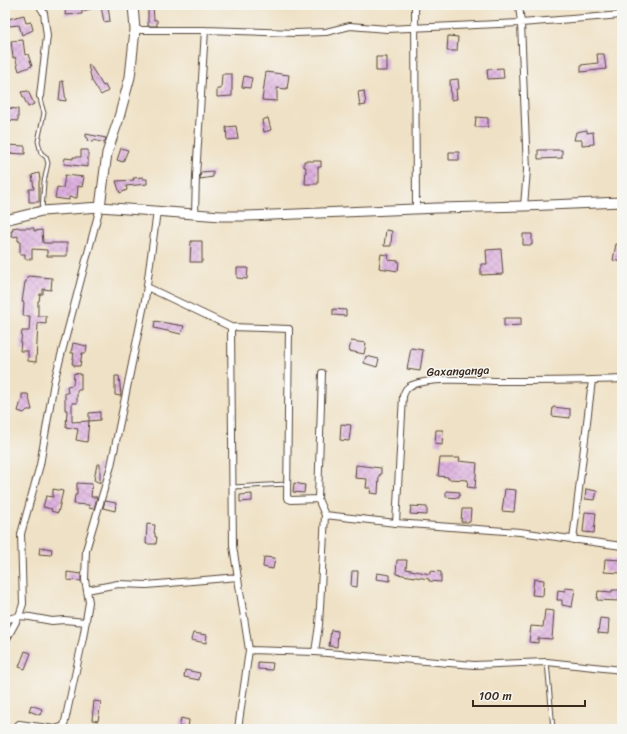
<svg xmlns="http://www.w3.org/2000/svg" width="627" height="734" font-family="Sriracha,sans-serif">
<defs>
<pattern id="building-cross-hatch" width="8" height="8" patternUnits="userSpaceOnUse"><rect width="8" height="8" fill="#deb0e0"/><path d="M0 0l8 8M0 8l8-8" fill="none" stroke="#b58fb5"/></pattern>
</defs>
<rect width="100%" height="100%" fill="#f6f6f2"/>
<filter id="ink" filterUnits="userSpaceOnUse"><feTurbulence type="fractalNoise" baseFrequency=".025" numOctaves="2"/><feDisplacementMap in="SourceGraphic" scale="8" xChannelSelector="R" yChannelSelector="G"/><feConvolveMatrix kernelMatrix="1 2 1 2 8 2 1 2 1" color-interpolation-filters="sRGB"/></filter>
<filter id="wash" filterUnits="userSpaceOnUse"><feTurbulence type="fractalNoise" baseFrequency=".012" numOctaves="4" result="noise"/><feDisplacementMap in="SourceGraphic" scale="16" xChannelSelector="R" yChannelSelector="G"/><feGaussianBlur stdDeviation="0.9" result="paint"/><feColorMatrix in="noise" values="0 0 0 0 0 0 0 0 0 0 0 0 0 0 0 0 0 1.4 0 .05"/><feComposite in="paint" operator="in"/></filter>
<g filter="url(#wash)">
<rect width="100%" height="100%" fill="#efe1c5"/>
<g id="blocks">
<path fill="url(#building-cross-hatch)" d="M66,5H98L99,7L82,11V14L65,15Z
M148,5H153L154,20H157V26H148Z
M108,6L110,21L104,22L101,7Z
M24,15L26,23L31,22L33,30L22,35L19,25L9,26L8,19Z
M448,36L458,37L457,51H447Z
M23,40L25,55L28,54L32,66L19,71L15,57L13,58L11,41Z
M597,54H604L606,69L581,72V65L598,63Z
M376,57H387V71H376Z
M88,65H90L103,86L105,85L108,91L101,95L92,81Z
M503,68L504,78L488,79L487,69Z
M266,72L289,75L287,89L277,88V101L262,100Z
M222,74H232V96L217,97V89H221Z
M244,76L252,78L250,88L242,87Z
M458,79L459,89H456L457,99L451,100L450,80Z
M61,81H63L66,101L59,100Z
M28,91L34,104L28,107L21,92Z
M364,91L366,105L360,106L358,92Z
M6,108L18,109V121L6,120Z
M476,117L488,118V127H475Z
M268,118L271,130L264,132L262,120Z
M236,126L238,139L227,140L226,127Z
M587,130V133L593,132L594,144L582,145V140H574L576,132Z
M86,134L106,138L104,143L94,140L93,142L87,141L88,138L86,137Z
M6,145L25,146V154L6,153Z
M121,148L128,150L123,162L117,160Z
M81,150H88V167L64,164L65,158L73,159V157H81Z
M538,150H562V158L538,159Z
M449,152H459V160H449Z
M304,161H321V167H318V184H305L306,167H304Z
M213,171V177L200,179L201,172Z
M39,173L40,180L39,181V202H29V189H34L32,175Z
M65,175L84,177L82,187L78,186L77,198L69,197V200L55,198L57,187L63,188Z
M143,177V179H147V184L126,186L127,190L120,193L116,181L134,180L133,178Z
M18,227L19,228H34V231L42,230L43,243H67V256H47V250L32,249V259H25V254H20V241H18V236L12,237L11,231H13L12,228Z
M386,230L392,231L391,246H384Z
M523,234H532V245H523Z
M191,241H202V262H190Z
M616,244L622,245V262L613,260Z
M501,249L503,274L481,275V264H487L486,250Z
M381,254L389,255L388,260L399,261L398,271L379,268Z
M237,268H248L247,279L237,278Z
M28,276L52,278L51,290L43,289V294H40L39,301H38V316H46V324L38,323L36,362L28,361V351H20L22,331H29L30,316H23L24,302H22L25,282H26L27,277Z
M333,309L346,310V316L333,315Z
M504,318H521V325L504,326Z
M155,321L184,326L181,334L154,328Z
M351,341L366,343L364,354L349,351Z
M73,343L87,346L86,353H82L80,366H74V364H72L74,353H71Z
M411,348L423,350L420,371L407,369Z
M366,356L379,359L377,367L364,363Z
M74,373L81,374V390H77V403H72V422L89,421L87,442L76,440L78,429L66,427L67,410H65V393H68L67,386L73,385Z
M115,376H119L121,396L115,395Z
M22,394H28L32,410H27L24,413L18,411L22,398Z
M553,407L570,409V418L552,416Z
M100,412V420L89,421V413Z
M341,424L351,425L349,441L340,440Z
M436,430H443L442,445L435,444Z
M440,458H460L459,461L477,463L475,488L467,487L468,480L448,479V477L438,476Z
M97,464H100V483L94,480Z
M356,465L381,468V475H379L378,494L370,493L371,488H366L367,479L355,478Z
M77,483L92,484L91,497H97L94,509L89,508V505L74,504L75,495H77Z
M294,483L305,485L304,493L293,492Z
M53,489L63,491L58,513L51,511L52,509L43,507L46,496L53,497Z
M505,489L516,490L514,512L502,511Z
M586,489L597,491L595,500L585,499Z
M446,491L460,492L459,498L446,497Z
M252,494V501L240,502V495Z
M105,501L116,503L115,511L103,508Z
M411,506L427,507V515L410,514Z
M462,509H471L470,522H461Z
M585,512L596,513L594,533L583,532Z
M147,524L155,525L154,533H155V537H157L156,544H146Z
M40,547L52,549L51,555L39,554Z
M264,557L275,558L273,569L263,567Z
M605,559L622,560V573L604,572Z
M397,560H407L406,569L430,574V571L441,572V582L429,581V579L396,574Z
M352,571H358L357,587L351,586Z
M67,572L81,574V581L67,580Z
M377,573L390,575V581L376,579Z
M534,579L544,580L543,596L532,595Z
M565,588L575,589L572,607L562,605V600H557L558,590L565,591Z
M612,590H620L619,601L597,600L598,591L612,592Z
M545,610L554,611L552,639L538,638V643L529,642L531,626L543,627Z
M600,618L609,619L608,634L598,633Z
M331,630L338,631L337,647L329,646Z
M193,633L207,635L206,643L191,640Z
M25,651L31,653L25,669L19,667Z
M258,662L273,663L272,670L258,669Z
M185,670L200,673L199,680L184,677Z
M94,701L101,702L98,721L92,720Z
M31,705L42,709L40,715L29,711Z
M181,718L189,720L188,729H179Z"/>
</g>
</g>
<g filter="url(#ink)">
<use href="#blocks" fill-opacity="0" stroke="#564537" stroke-width="1"/>
<g fill="none" stroke-linecap="round" stroke-linejoin="round">
<g stroke="#564537" stroke-width="5">
<path id="lane" d="M40,96L41,103L44,113L38,141L41,153L46,157L48,163L44,182L42,209
M233,487L287,484
M547,662L553,729"/>
</g>
<g stroke="#564537" stroke-width="8">
<path id="street" d="M39,5L44,13L47,36L40,96
M415,5L416,209
M519,5L521,23L527,170L524,206
M135,30H205L296,33L326,32L350,26L387,29L521,23L622,15
M195,214L196,176L205,30
M147,287L231,327L233,546L249,650
M231,327L289,329L287,498L291,500L318,499
M322,373L318,499L325,515L396,523L520,532L622,546
M396,523L403,396C405,391 406,387 412,385C434,377 470,380 494,381C537,381 579,381 622,379
M573,540L592,380
M87,590L118,584L147,585L238,577
M5,620L19,616L30,617L52,621L64,620L86,622
M5,642L19,616L23,604L21,534L40,465L54,382L100,207
M315,652L319,625L325,515
M14,729L19,724L55,729L64,726L83,638L89,602L85,580L86,550L111,466L145,300L157,211
M238,729L249,650L315,652L474,665L547,662L622,670"/>
</g>
<g stroke="#564537" stroke-width="11">
<path id="secondary" d="M100,207L107,153L118,121L130,77L135,30L133,5
M5,220L42,211L100,207L221,216H247L438,208L524,206L622,202"/>
</g>
<use href="#lane" stroke="#fff" stroke-width="3"/>
<use href="#street" stroke="#fff" stroke-width="6"/>
<use href="#secondary" stroke="#fff" stroke-width="9"/>
</g>
</g>
<g text-anchor="middle" stroke-width="3" stroke-linejoin="round" paint-order="stroke">
<g font-size="12" fill="#3b2a1e" stroke="#f6f6f2">
<text transform="translate(458 371) rotate(-2)" y="4">Gaxanganga</text>
</g>
</g>
<rect width="627" height="734" fill="none" stroke="#f6f6f2" stroke-width="20"/>
<path d="M473 700v6h112v-6" fill="none" stroke="#3b2a1e" stroke-width="2"/>
<text x="479" y="700" font-size="12" fill="#3b2a1e" stroke="#f6f6f2" stroke-width="3" paint-order="stroke">100 m</text>
</svg>
